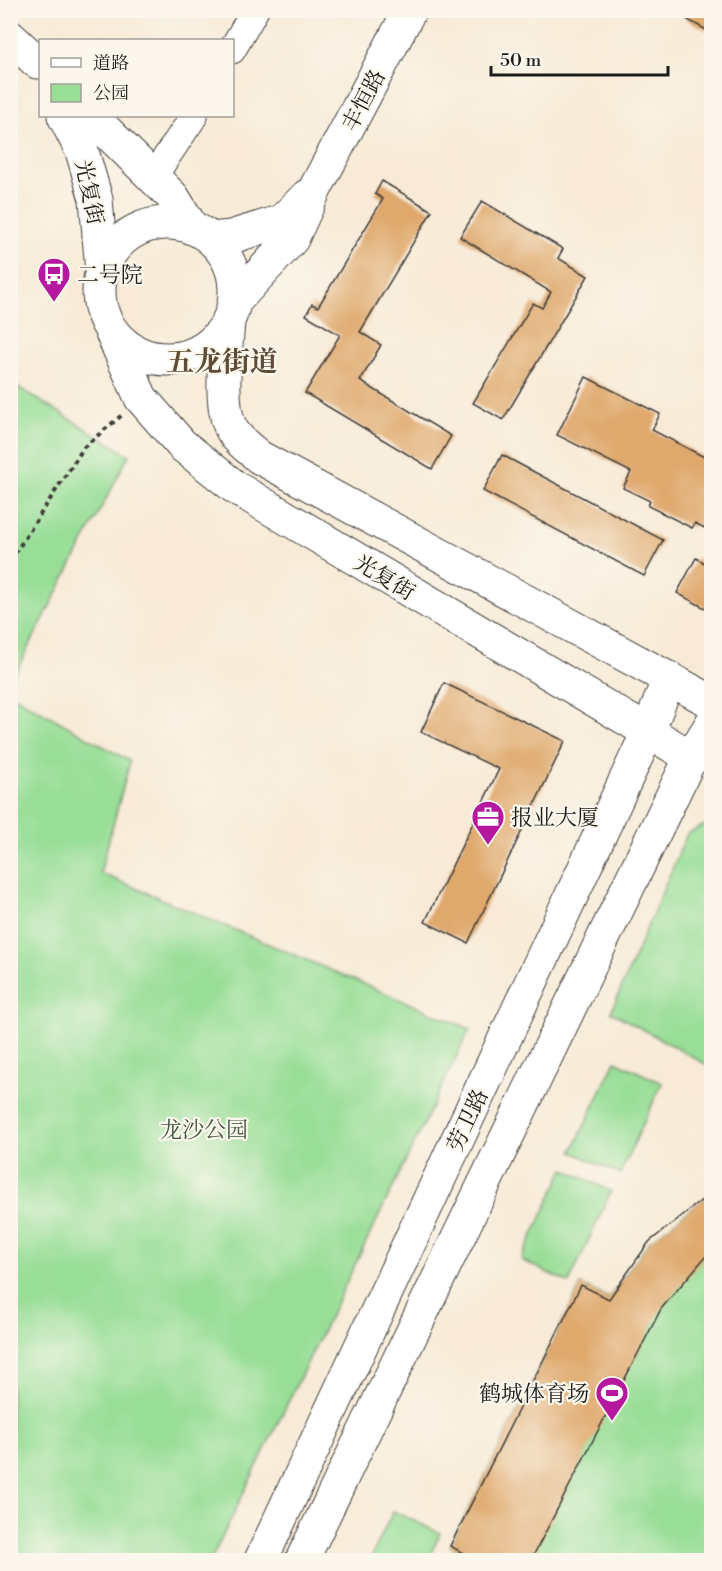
<svg xmlns="http://www.w3.org/2000/svg" width="722" height="1571" font-family="'Libre Bodoni','Noto Serif SC',serif">
<rect width="100%" height="100%" fill="#fbf7ec"/>
<filter id="ink" filterUnits="userSpaceOnUse"><feTurbulence type="fractalNoise" baseFrequency=".0167" numOctaves="2"/><feDisplacementMap in="SourceGraphic" scale="12" xChannelSelector="R" yChannelSelector="G"/><feConvolveMatrix kernelMatrix="1 2 1 2 8 2 1 2 1" color-interpolation-filters="sRGB"/></filter>
<filter id="wash" filterUnits="userSpaceOnUse"><feTurbulence type="fractalNoise" baseFrequency=".008" numOctaves="4" result="noise"/><feDisplacementMap in="SourceGraphic" scale="24" xChannelSelector="R" yChannelSelector="G"/><feGaussianBlur stdDeviation="1.35" result="paint"/><feColorMatrix in="noise" values="0 0 0 0 0 0 0 0 0 0 0 0 0 0 0 0 0 1.4 0 .05"/><feComposite in="paint" operator="in"/></filter>
<g filter="url(#wash)">
<rect width="100%" height="100%" fill="#f8ead7"/>
<path fill="#98de97" stroke="#5a7d5a" stroke-width="1.5" d="M11,383L129,455L11,681Z
M10,694L130,761L100,873L470,1029L211,1560H11Z
M711,822V1067L611,1012L687,834Z
M615,1061L662,1083L620,1174L572,1152Z
M564,1169L611,1191L569,1283L521,1260Z
M711,1193V1560H474V1559L450,1546L581,1285L609,1298L649,1242Z
M393,1511L440,1533L428,1560H370Z"/>
<g id="blocks">
<path fill="#dfa86c" d="M691,10H712V33L686,19Z
M382,181L432,211L360,332L381,345L360,381L451,436L432,469L305,393L340,335L306,315L312,304L318,307L383,199L375,194Z
M482,201L563,249L558,258L588,276L503,420L473,403L533,303L542,308L551,292L460,237Z
M586,377L660,414L652,430L712,461V532L695,523L692,528L648,506L650,501L623,488L631,472L557,435Z
M502,455L663,540L644,576L483,491Z
M696,558L712,567V612L677,593Z
M444,683L565,741L468,943L425,922L499,769L421,732Z
M712,1192V1249L661,1309L531,1560H474V1559L450,1546L581,1285L609,1299L649,1242Z"/>
</g>
</g>
<g filter="url(#ink)">
<use href="#blocks" fill-opacity="0" stroke="#3d3b38" stroke-width="1.5"/>
<g fill="none" stroke-linecap="round" stroke-linejoin="round">
<g stroke="#3d3b38" stroke-width="29">
<path id="minor" d="M232,50L255,10
M153,177L194,116"/>
</g>
<g stroke="#3d3b38" stroke-width="35">
<path id="secondary" d="M64,116L82,151L96,199L102,272
M91,116L173,197L192,228
M99 291a68 68 0 1 1 136 0a68 68 0 1 1-136 0Z
M211,239L231,237L282,221L307,196
M235,301L292,239L315,189L410,10
M228,322C226,350 218,407 232,430C238,441 250,449 259,457L712,702
M112,333L141,398L182,445L236,488L691,757L712,753
M261,1560L648,732L669,678
M302,1560L691,757L712,723"/>
</g>
<g stroke="#3d3b38" stroke-width="35">
<path id="primary" d="M10,37L37,62"/>
</g>
<path stroke="#3d3b38" stroke-width="4" stroke-dasharray="4.5 4.5" stroke-linecap="butt" d="M10,561L84,447L122,415"/>
<use href="#minor" stroke="#fff" stroke-width="27"/>
<use href="#secondary" stroke="#fff" stroke-width="33"/>
<use href="#primary" stroke="#fff" stroke-width="33"/>
</g>
</g>
<defs>
<g id="bus-pin" transform="scale(1.725)"><path d="M0 17L-7.5 6A9.5 9.5 0 1 1 7.5 6Z" fill="#b5179e" stroke="#fbf7ec"/><path d="M-5-6H5V4H4V6H2V4H-2V6H-4V4H-5ZM-3.5-4V0h7V-4ZM-3.5 1.2v1.5H-2V1.2ZM2 1.2v1.5H3.5V1.2Z" fill="#fff"/></g>
<g id="office-pin" transform="scale(1.725)"><path d="M0 17L-7.5 6A9.5 9.5 0 1 1 7.5 6Z" fill="#b5179e" stroke="#fbf7ec"/><path d="M-6-3h4V-5.5h4V-3h4V5H-6ZM-1-4.5V-3h2v-1.5ZM-6 0V1H6V0Z" fill="#fff"/></g>
<g id="stadium-pin" transform="scale(1.725)"><path d="M0 17L-7.5 6A9.5 9.5 0 1 1 7.5 6Z" fill="#b5179e" stroke="#fbf7ec"/><path d="M0-5a6.5 5 0 1 0 0 10a6.5 5 0 1 0 0-10ZM-3.5-1.8h7v3.6h-7Z" fill="#fff"/></g>
</defs>
<g fill-rule="evenodd">
<use href="#bus-pin" x="54" y="274"/>
<use href="#office-pin" x="488" y="817"/>
<use href="#stadium-pin" x="612" y="1393"/>
</g>
<g text-anchor="middle" stroke-width="4.5" stroke-linejoin="round" paint-order="stroke">
<g font-size="22" fill="#1c1c1c" stroke="#fbf7ec">
<text transform="translate(363 100) rotate(-62)" y="8">丰恒路</text>
<text transform="translate(90 192) rotate(78)" y="8">光复街</text>
<text transform="translate(385 577) rotate(31)" y="8">光复街</text>
<text transform="translate(467 1120) rotate(-65)" y="8">劳卫路</text>
</g>
<g font-size="22" fill="#1c1c1c" stroke="#fbf7ec" text-anchor="start">
<text x="77" y="282">二号院</text>
<text x="511" y="825">报业大厦</text>
<text x="589" y="1401" text-anchor="end">鹤城体育场</text>
</g>
<g font-size="22" fill="#415641" stroke="#fbf7ec">
<text x="204" y="1137">龙沙公园</text>
</g>
<g font-size="28" font-weight="bold" fill="#604d38" stroke="#fbf7ec">
<text x="222" y="371">五龙街道</text>
</g>
</g>
<rect width="722" height="1571" fill="none" stroke="#fbf7ec" stroke-width="36"/>
<rect x="39" y="39" width="195" height="78" fill="#fbf7ec" stroke="#a29f99" stroke-width="1.5"/>
<rect x="51" y="58" width="30" height="9" fill="#ffffff" stroke="#a29f99" stroke-width="1.5"/>
<text x="93" y="69" font-size="18" fill="#1c1c1c">道路</text>
<rect x="51" y="84" width="30" height="18" fill="#98de97" stroke="#a29f99" stroke-width="1.5"/>
<text x="93" y="99" font-size="18" fill="#1c1c1c">公园</text>
<path d="M491 66v9h177v-9" fill="none" stroke="#1c1c1c" stroke-width="3"/>
<text x="500" y="66" font-size="18" fill="#1c1c1c" stroke="#fbf7ec" stroke-width="4.5" paint-order="stroke">50 m</text>
</svg>
